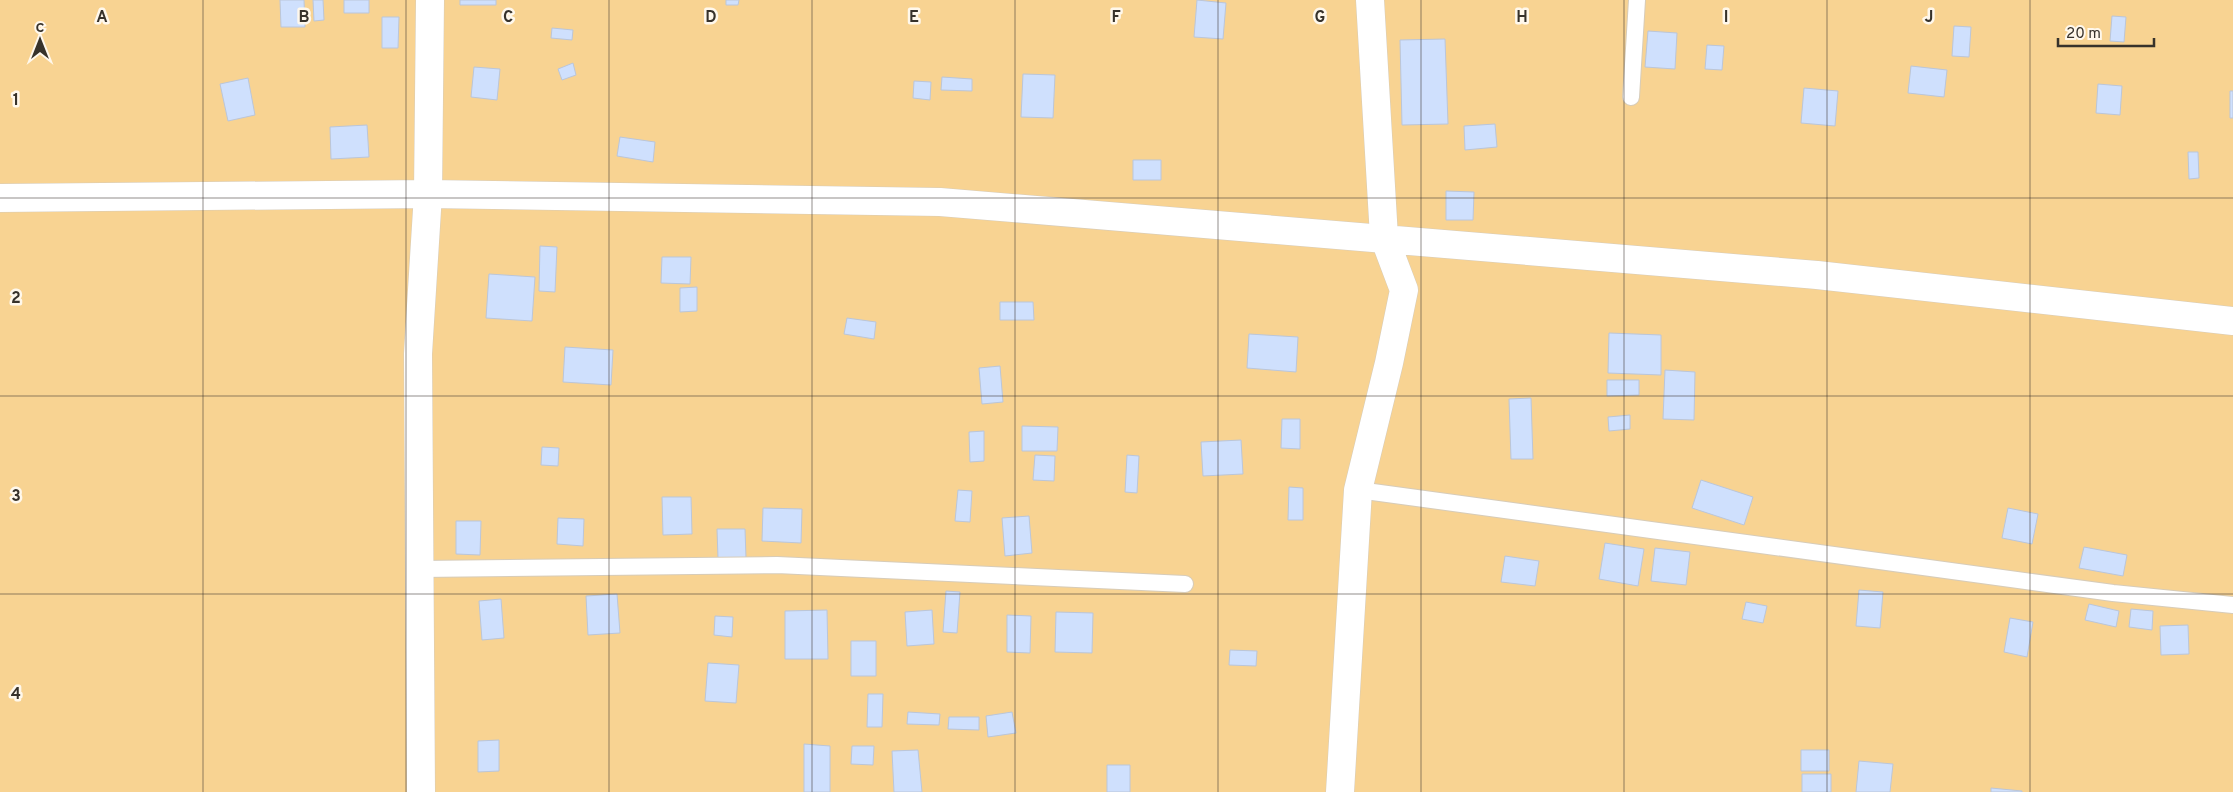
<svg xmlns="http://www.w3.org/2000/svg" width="2233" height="792" font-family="Overpass,sans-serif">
<rect width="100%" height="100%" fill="#fff8ec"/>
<path fill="#f8d392" d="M0,0H2233V792H0Z"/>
<path fill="#cfe0fd" stroke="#bbc6d9" d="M280,0H304L305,27H281Z
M313,0H323L324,20L314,21Z
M344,0H369V13H344Z
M460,0H496V5H460Z
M726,0H739L738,5H726Z
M1197,0L1226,3L1223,39L1194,37Z
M2112,16L2126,17L2124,42L2110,41Z
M382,17H399L398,48H382Z
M1954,26L1971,27L1969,57L1952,56Z
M552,28L573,30L572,40L551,38Z
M1648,31L1677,33L1675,69L1645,67Z
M1445,39L1448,124L1402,125L1400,40Z
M1707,45L1724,46L1722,70L1705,69Z
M573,63L576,75L562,80L558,69Z
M1911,66L1947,70L1944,97L1908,93Z
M474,67L500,69L497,100L471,97Z
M1023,74L1055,75L1053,118L1021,117Z
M942,77L972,79V91L941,90Z
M248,78L255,115L228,121L220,84Z
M914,81L931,82L930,100L913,98Z
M2098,84L2122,86L2120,115L2096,113Z
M1804,88L1838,91L1835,126L1801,123Z
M2230,91H2233V118H2230Z
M1495,124L1497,147L1465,150L1464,126Z
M367,125L369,157L331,159L330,127Z
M620,137L655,142L653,162L617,156Z
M2188,152H2198L2199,178L2189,179Z
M1133,160H1161V180H1133Z
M1446,191L1474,192L1473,220H1446Z
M540,246L557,247L555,292L539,291Z
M662,257H691L690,284L661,283Z
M489,274L535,277L532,321L486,318Z
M697,287V311L680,312V288Z
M1000,302H1033L1034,320H1000Z
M847,318L876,322L874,339L844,334Z
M1609,333L1661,335V375L1608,373Z
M1249,334L1298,337L1296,372L1247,368Z
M565,347L613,350L611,385L563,382Z
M1000,366L1003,402L982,404L979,368Z
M1665,370L1695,372L1694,420L1663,419Z
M1607,380H1639V395L1607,396Z
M1531,398L1533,459H1511L1509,399Z
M1630,415V429L1609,431L1608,417Z
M1282,419H1300V449L1281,448Z
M1022,426L1058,427L1057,451H1022Z
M984,431V461L970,462L969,432Z
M1241,440L1243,474L1203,476L1201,442Z
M542,447L559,448L558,466L541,465Z
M1035,455L1055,456L1054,481L1033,480Z
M1127,455L1139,456L1137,493L1125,492Z
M1701,480L1753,497L1744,525L1692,508Z
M1289,487L1303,488V520H1288Z
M958,490L972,491L970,522L955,521Z
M662,497H691L692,534L663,535Z
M763,508L802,509L801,543L762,541Z
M2008,508L2038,514L2032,544L2002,538Z
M1029,516L1032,553L1005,556L1002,518Z
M558,518L584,519L583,546L557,544Z
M456,521H481L480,555L456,554Z
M717,529H745L746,558H718Z
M1605,543L1644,549L1638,586L1599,579Z
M2084,547L2127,555L2123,576L2079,568Z
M1655,548L1690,552L1686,585L1651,581Z
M1505,556L1539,561L1535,586L1501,582Z
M1859,590L1883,592L1880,628L1856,626Z
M946,591L960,592L957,633L943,632Z
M617,594L620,633L588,635L586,596Z
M501,599L504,638L482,640L479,601Z
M1746,602L1767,606L1763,623L1742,619Z
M2089,604L2119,611L2116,627L2085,620Z
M2131,609L2153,611L2152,630L2129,627Z
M827,610L828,659H785V611Z
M932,610L934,644L907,646L905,612Z
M1056,612L1093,613L1092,653L1055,652Z
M1007,615L1031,616L1030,653L1007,652Z
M715,616L733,617L732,637L714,635Z
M2010,618L2033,622L2027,657L2004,652Z
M2188,625L2189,654L2161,655L2160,626Z
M851,641H876V676H851Z
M1230,650L1257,651L1256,666L1229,665Z
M708,663L739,665L736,703L705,701Z
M868,694H883L882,727H867Z
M908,712L940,714L939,725L907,724Z
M1012,712L1016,733L988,737L986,716Z
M949,717H979V730L948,729Z
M499,740V771L478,772V741Z
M804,744L830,746V792H804Z
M852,746H874L873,765L851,764Z
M918,750L922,792H894L892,751Z
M1801,750H1829V771H1801Z
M1859,761L1893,764L1890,792H1856Z
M1107,765H1130V792H1107Z
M1802,774H1831V792H1802Z
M1991,788L2022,791V792H1991Z"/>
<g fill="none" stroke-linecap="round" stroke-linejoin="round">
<g stroke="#d7ccb9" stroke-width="18">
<path id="lane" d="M1631,97L1637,0
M1358,490L2113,593L2233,605
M419,569L777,565L1185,584"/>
</g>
<g stroke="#d7ccb9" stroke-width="29">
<path id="street" d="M0,198L428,194L940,202L1817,275L2233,321
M421,792L418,354L428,194L430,0
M1340,792L1358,490L1389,363L1404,290L1384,237L1370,0"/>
</g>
<use href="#lane" stroke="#fff" stroke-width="16"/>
<use href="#street" stroke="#fff" stroke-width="28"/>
</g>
<path fill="none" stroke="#37322b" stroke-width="1" stroke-opacity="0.55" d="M203,0V792M406,0V792M609,0V792M812,0V792M1015,0V792M1218,0V792M1421,0V792M1624,0V792M1827,0V792M2030,0V792M0,198H2233M0,396H2233M0,594H2233"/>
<g font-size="16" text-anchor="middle" font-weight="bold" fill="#37322b" stroke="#fff8ec" stroke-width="5" stroke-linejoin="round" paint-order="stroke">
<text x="102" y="22">A</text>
<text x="304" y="22">B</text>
<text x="508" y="22">C</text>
<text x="711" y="22">D</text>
<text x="914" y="22">E</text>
<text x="1116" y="22">F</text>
<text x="1320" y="22">G</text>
<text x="1522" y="22">H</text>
<text x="1726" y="22">I</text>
<text x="1929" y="22">J</text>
<text x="16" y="105">1</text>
<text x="16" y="303">2</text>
<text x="16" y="501">3</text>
<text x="16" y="699">4</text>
</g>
<g transform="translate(40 40)" stroke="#fff8ec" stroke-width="4" paint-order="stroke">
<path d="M0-4L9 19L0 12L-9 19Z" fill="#37322b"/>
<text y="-8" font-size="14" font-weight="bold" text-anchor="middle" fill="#37322b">С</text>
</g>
<path d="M2058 38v8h96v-8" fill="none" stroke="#37322b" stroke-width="2.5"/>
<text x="2066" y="38" font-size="15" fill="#37322b" stroke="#fff8ec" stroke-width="4" paint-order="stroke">20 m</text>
</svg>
